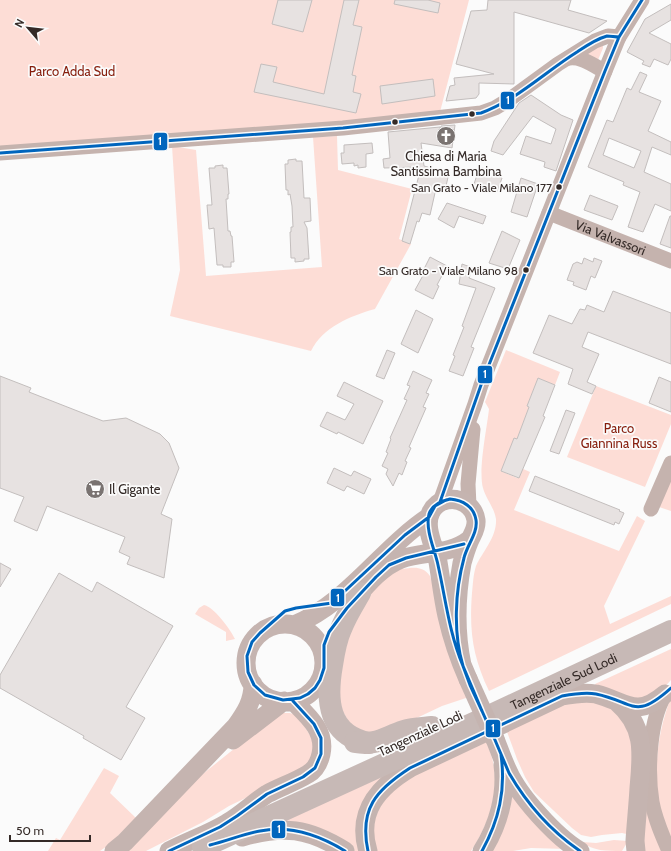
<svg xmlns="http://www.w3.org/2000/svg" width="671" height="851" font-family="Cabin,sans-serif">
<rect width="100%" height="100%" fill="#fbfbfb"/>
<path fill="#fdddd6" d="M0,0H469L440,112L320,126L0,147Z
M603,45V48L598,60H592L584,49Z
M337,136L338,170L412,189L399,239L411,244L375,309C350,316 323,327 311,351L170,316L180,270L172,146L196,150L206,276L322,267L313,137Z
M506,350L560,372L555,385L538,378L527,406L529,407L517,439H514L501,471L517,478L521,468L530,472L514,510L619,551L637,516L645,521L604,606L610,624L671,596V604L489,691C473,657 469,632 472,593C473,585 473,575 476,566C483,551 497,537 496,519C494,507 486,499 483,488C478,470 487,428 489,409L485,402Z
M596,386L671,415V424L645,487L567,457Z
M671,478V511L659,507Z
M400,567L402,569C414,567 423,566 430,576L469,697L442,706L383,734L375,736L351,726L337,701L336,686L351,620L379,583Z
M204,605C213,606 231,630 235,639L226,641V632L195,614L199,608Z
M671,649V680L661,691L639,702L596,687L595,684Z
M671,697V844C667,832 660,819 659,806C653,769 658,731 671,697Z
M596,699L619,714L635,743L631,835L622,833L602,835L591,837L581,835L572,828L534,792L525,777L517,759L506,729L565,700Z
M283,713H290L298,716L316,745L306,769L229,806L203,822L146,851H127L199,777L275,716Z
M485,737C487,744 490,751 492,758C501,790 489,824 471,851H374L370,823L389,788Z
M104,768L119,776L110,793L136,818L110,844L100,851H48L56,838L60,840Z
M392,769L362,851H354L283,819Z
M510,785L567,849L531,848L513,851H489Z
M644,803L662,851H643Z
M614,840L628,841L622,851C606,851 593,851 582,842L596,843Z"/>
<path fill="#e7e2e1" stroke="#c3bebd" fill-rule="evenodd" d="M278,0H312L303,32L272,24Z
M344,0H359L353,25L362,27L352,75L356,76L353,92L361,94L356,113L254,92L261,64L277,67L273,82L324,94Z
M395,0H428L440,3L438,13L394,4Z
M488,0H571L568,10L607,21L589,33L514,12V84L479,83V94L476,98L446,101L450,86L455,85L454,78L494,74L456,64L471,11L487,10Z
M671,4V20L649,33L671,44V59L668,65L654,59L650,67L642,64L644,61L627,52L645,19Z
M640,72L647,75L639,92L661,101L648,131L671,142V155L652,147L644,172L671,184V211L655,204L643,232L628,227L640,192L623,185L624,182L588,167L607,120L613,122L627,88L631,90ZM609,138L641,151L634,168L603,155Z
M433,79L435,96L382,104L380,86Z
M531,95L561,115L573,120L556,171L544,167L545,162L520,154L526,136L551,144L556,129L533,116L503,155L491,151L494,141L519,103Z
M455,125L452,148L421,143L424,166L449,173L446,186L437,184L430,215L422,213L419,222L417,221L410,244L402,241L419,175L417,174L419,167L384,168L383,159L390,158L388,132L440,127V132L441,126Z
M372,143L373,153L366,154V167L358,168V165L354,166V163L342,164L341,153H344V145Z
M296,159V161H302L304,198H310L311,221L304,222L307,228L309,259H304V261L295,262V258H291L290,232H291V227H293L292,206L290,194L288,195V190H286L285,164H288V160Z
M223,165V168H227L229,194H228V199H226L228,231H230L231,236H232L234,262H231V267H223V265H217L214,228L209,229L207,205H212L209,168H215V166Z
M482,168L490,170V172L502,178L497,192L485,188L484,191L473,187L479,169L481,170Z
M521,178L538,184L527,217L511,212Z
M590,195L618,206L612,220L584,210Z
M447,203L486,216L483,224L459,216L454,228L438,219Z
M670,216H671V248L660,244Z
M502,231L520,240L508,269L489,263Z
M430,257L447,266L437,285L439,286L433,299L415,290L426,270L424,269Z
M584,258L593,262L594,258L602,261L595,278L591,276L586,290L573,285L574,282L567,280L573,264L577,262L582,264Z
M462,264L473,268L469,278L495,288L471,347L474,348L463,376L449,371L455,356L453,355L464,327L462,326L476,288L459,284Z
M613,291L671,313V364L588,332L582,347L599,354L587,382L596,386L592,394L568,384L573,369L533,353L549,315L572,324L580,309L585,310L587,305L604,312Z
M416,310L433,319L418,353L401,344Z
M387,350L395,353L384,379L376,376Z
M413,371L432,380L426,393L429,394L423,407L426,408L409,447L411,448L405,461L407,462L402,475L399,473L393,486L386,474L388,469L382,466L388,453L386,452L391,439L390,438L407,400L404,399L410,386L407,385Z
M0,376L31,388L29,392L103,421L126,418L160,434L169,443L179,468L161,514L172,519L164,578L127,564L130,557L119,552L125,537L47,506L37,531L14,521L24,497L0,488Z
M659,377L671,382V412L649,403Z
M538,378L555,385L543,416L545,417L519,478L501,471L514,438L517,439L529,407L527,406Z
M344,382L383,401L363,444L338,432L337,434L320,426L327,412L345,420L354,404L337,396Z
M566,410L575,413L559,454L550,451Z
M334,468L351,476L354,471L371,479L364,494L347,486L344,491L327,483Z
M535,476L620,510L619,511L624,513L619,524L615,522L614,525L529,491Z
M0,563L11,569L0,587Z
M59,573L92,592L97,582L173,626L126,707L145,718L121,760L83,738L84,736L0,688V675Z"/>
<g fill="none" stroke-linecap="round" stroke-linejoin="round">
<g stroke="#c5b3ae" stroke-width="15">
<path d="M569,58C582,56 593,66 605,71"/>
<path d="M0,153L343,128L481,113L495,108L510,99L558,64L595,41L608,36L619,37"/>
<path id="s1" d="M549,213L671,261"/>
<path d="M440,502L475,404L481,385L605,71L619,37L642,0"/>
<path d="M469,506L468,484L473,429"/>
<path d="M651,509L671,463"/>
<path d="M666,693C649,720 647,771 652,802C655,819 662,835 669,851"/>
</g>
<path stroke="#c5b4b0" stroke-width="19" d="M350,604C364,588 380,567 401,559C423,551 450,555 469,540
M246 663a39 39 0 1 1 78 0a39 39 0 1 1-78 0Z
M294,625C348,603 381,549 429,517
M462,665C455,632 456,596 462,563C464,556 466,549 469,542C472,534 477,529 476,520C474,506 460,497 447,500C440,501 434,506 431,512C423,527 435,547 438,562C441,580 443,598 447,616C452,638 459,659 468,679
M617,702C646,727 642,754 639,788C638,806 636,824 635,841L636,851
M495,739C499,749 503,761 508,771C519,796 556,837 580,851
M233,740L284,701
M242,837C284,825 308,828 345,851
M114,851L125,842L236,726C246,712 253,701 253,684
M169,851C188,841 209,834 227,823C241,815 253,803 267,794C280,787 295,782 308,774C315,770 319,763 321,754C326,731 308,716 293,701
M368,851C356,812 378,787 410,768L562,696C573,694 584,692 596,694C627,702 635,719 665,694
M482,851C498,826 507,795 503,765"/>
<g stroke="#c7b9b6" stroke-width="22">
<path d="M360,593C353,605 346,616 341,629C336,640 334,652 332,665C326,699 327,735 369,743"/>
<path d="M355,742C376,746 385,737 404,731C413,728 423,728 432,727"/>
<path id="s2" d="M203,847L474,723L671,631"/>
</g>
<path stroke="#c5b4b0" stroke-width="19" d="M468,679L495,739"/>
<g stroke="#fbfbfb" stroke-width="6">
<path id="bus-1" d="M0,153L343,128L481,113C517,100 545,72 577,52C586,46 596,39 607,36C611,36 615,37 619,37
M450,499C463,500 474,507 476,520C478,533 467,545 464,558C455,591 453,633 463,666C449,632 446,601 438,565C435,550 425,530 429,514C432,505 441,501 450,499Z
M446,500L435,506L429,517L405,535L332,603L296,608L285,611L260,633L252,642L247,656L248,672L254,685L265,695L283,700L300,698L308,694L315,688L320,680L324,668V645L329,632L347,608L376,577L389,565L406,558L464,544
M440,502L481,385L605,71L619,37L642,0
M463,666L482,711
M463,666L470,685L482,711
M482,711L495,740
M482,711L495,740
M495,740L509,773
M495,740L509,773
M509,773C527,804 551,831 580,851
M210,845C227,841 243,834 260,831C291,825 319,835 345,851
M169,851L220,827L237,816L267,794L303,777L315,768L321,754V738L314,724L293,701
M368,851C359,809 376,790 410,768L562,696C573,694 585,692 596,694C635,702 634,721 671,688
M482,851C499,820 506,790 501,755"/>
</g>
<use href="#bus-1" stroke="#0065bd" stroke-width="3"/>
</g>
<defs>
<g id="church-disc" transform="scale(1)"><circle r="9.5" fill="#7a7371" stroke="#fbfbfb"/><path d="M-1.2-6h2.4v3.5h3.3v2.4h-3.3V6h-2.4V-.1h-3.3v-2.4h3.3Z" fill="#fff"/></g>
<g id="supermarket-disc" transform="scale(1)"><circle r="9.5" fill="#7a7371" stroke="#fbfbfb"/><path d="M-6-5.5h2.5l.6 2H6L4.5 2H-2.5L-4.4-4H-6ZM-1.5 3.2a1.3 1.3 0 1 0 .1 0ZM3 3.2a1.3 1.3 0 1 0 .1 0Z" fill="#fff"/></g>
</defs>
<g fill-rule="evenodd">
<use href="#church-disc" x="446" y="136"/>
<use href="#supermarket-disc" x="95" y="489"/>
</g>
<g fill="#342a27" stroke="#fbfbfb" stroke-width="1.5">
<circle cx="472" cy="114" r="3.5"/>
<circle cx="395" cy="122" r="3.5"/>
<circle cx="559" cy="187" r="3.5"/>
<circle cx="526" cy="270" r="3.5"/>
</g>
<g text-anchor="middle" stroke-width="3.5" stroke-linejoin="round" paint-order="stroke">
<g font-size="12" fill="#342a27" stroke="#fbfbfb" text-anchor="end">
<text x="552" y="192">San Grato - Viale Milano 177</text>
<text x="518" y="275">San Grato - Viale Milano 98</text>
</g>
<g font-size="13" fill="#861d0c" stroke="#fbfbfb">
<text x="72" y="76">Parco Adda Sud</text>
<text x="619" y="433">Parco<tspan x="619" dy="15">Giannina Russ</tspan></text>
</g>
<g font-size="13" fill="#342a27" stroke="#fbfbfb">
<text x="446" y="161">Chiesa di Maria<tspan x="446" dy="15">Santissima Bambina</tspan></text>
<text x="109" y="494" text-anchor="start">Il Gigante</text>
</g>
<g font-size="13" fill="#342a27" stroke="#fbfbfb">
<text dy="5" stroke="none"><textPath href="#s1" startOffset="66">Via Valvassori</textPath></text>
<text dy="5" stroke="none"><textPath href="#s2" startOffset="397">Tangenziale Sud Lodi</textPath></text>
<text transform="translate(420 733) rotate(-25)" y="5">Tangenziale Lodi</text>
</g>
</g>
<g stroke="#fbfbfb" stroke-width="1.5">
<rect x="500" y="91" width="15" height="19" rx="4" fill="#0065bd"/>
<rect x="153" y="132" width="15" height="19" rx="4" fill="#0065bd"/>
<rect x="477" y="365" width="16" height="19" rx="4" fill="#0065bd"/>
<rect x="330" y="588" width="15" height="19" rx="4" fill="#0065bd"/>
<rect x="485" y="719" width="16" height="19" rx="4" fill="#0065bd"/>
<rect x="271" y="820" width="15" height="19" rx="4" fill="#0065bd"/>
</g>
<g font-size="11" text-anchor="middle" font-weight="bold" fill="#fff">
<text x="508" y="104">1</text>
<text x="160" y="145">1</text>
<text x="485" y="378">1</text>
<text x="338" y="602">1</text>
<text x="493" y="732">1</text>
<text x="279" y="833">1</text>
</g>
<g transform="translate(28 28) rotate(298)" stroke="#fbfbfb" stroke-width="3" paint-order="stroke">
<path d="M0-3L7 15L0 10L-7 15Z" fill="#342a27"/>
<text y="-6" font-size="11" font-weight="bold" text-anchor="middle" fill="#342a27">N</text>
</g>
<path d="M10 835v6h80v-6" fill="none" stroke="#342a27" stroke-width="2"/>
<text x="16" y="835" font-size="12" fill="#342a27" stroke="#fbfbfb" stroke-width="3" paint-order="stroke">50 m</text>
</svg>
